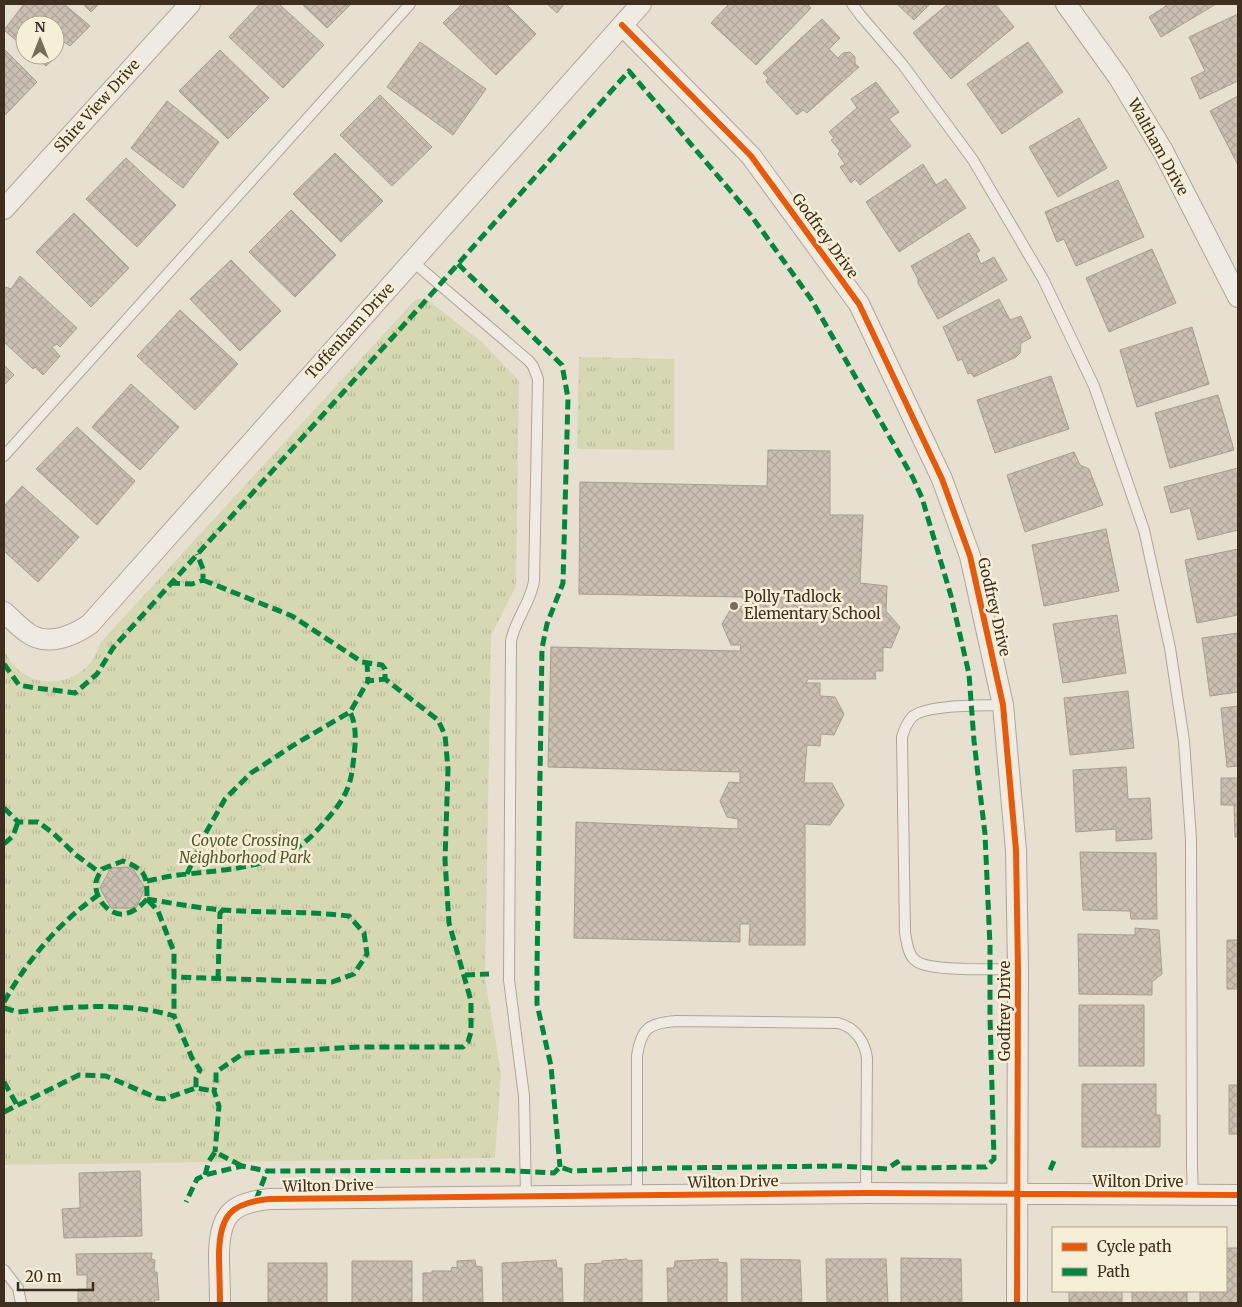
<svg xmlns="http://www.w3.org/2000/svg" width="1242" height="1307" font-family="Merriweather,serif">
<defs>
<pattern id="park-tufts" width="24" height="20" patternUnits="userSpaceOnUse" patternTransform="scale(1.25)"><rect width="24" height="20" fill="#d6d7b3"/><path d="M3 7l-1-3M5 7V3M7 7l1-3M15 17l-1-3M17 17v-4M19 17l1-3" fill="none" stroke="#b9b99a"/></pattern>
<pattern id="building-cross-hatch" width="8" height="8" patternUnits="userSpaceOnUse" patternTransform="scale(1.25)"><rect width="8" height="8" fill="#cbbfb2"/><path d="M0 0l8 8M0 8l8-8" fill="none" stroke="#afa499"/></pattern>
</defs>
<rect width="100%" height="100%" fill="#e7e0d1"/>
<path fill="url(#park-tufts)" d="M416,299H426L483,343L519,381L516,586L491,636L485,979L501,1073L495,1158L4,1165V650C9,659 14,668 24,674C47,689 82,681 95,656C97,652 99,646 101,642Z
M579,357L674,359V450L577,449Z"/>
<path fill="url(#building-cross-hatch)" stroke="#a89c90" d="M24,4H64L90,26L70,46L64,42L58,55L46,66L33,55H55V25H25V48L4,30Z
M83,4H99L91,12Z
M260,4H279L324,45L283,88L229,37Z
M302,4H351L327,28Z
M462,4H506L536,34L496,75L443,23Z
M547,4H564L557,13Z
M729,4H807L811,8L756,65L711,23Z
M897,4H930L914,20Z
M948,4H995L1014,27L951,79L913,33Z
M1165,4H1216L1161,37L1149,17L1166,6Z
M1238,14V81L1200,99L1191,78L1205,71L1189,37Z
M822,19L840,38L829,49L838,58L843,53L850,52L855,57V64L859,67L807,113L803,110L797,115L766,82L768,78L763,73Z
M420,42L486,89L453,135L387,87Z
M1028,42L1063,92L1002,134L967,84Z
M4,49L37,82L4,116Z
M220,50L269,98L228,139L179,91Z
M876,82L899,112L889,119L911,146L860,185L855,179L851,183L840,167L845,164L838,154L840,151L831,140L834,138L829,132L857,108L851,99Z
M380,95L432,147L392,186L340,135Z
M1238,96V165L1210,111Z
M167,101L219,142L183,188L131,148Z
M1079,118L1107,168L1058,197L1029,147Z
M335,153L383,201L341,242L293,194Z
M126,158L176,205L137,247L86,199Z
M923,164L936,185L946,179L966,208L899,252L866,202Z
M1118,180L1144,237L1076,266L1064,239L1057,242L1045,212Z
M291,210L336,255L295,297L249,252Z
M74,213L129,268L91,307L36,252Z
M969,233L980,251L976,253L981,264L994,257L1007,280L938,319L918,283V279L911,266Z
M1152,249L1176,303L1109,332L1086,278Z
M231,260L281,311L240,351L190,299Z
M20,276L77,328L60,347L57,344L52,347L60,356L43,375L35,367L33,369L4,342V290L6,287L11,289Z
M999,299L1010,320L1021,316L1031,338L1021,343L1020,353L1016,357L974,377L971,373L968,374L962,359L958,361L943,327Z
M180,310L238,364L195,410L137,356Z
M1192,327L1209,384L1137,407L1120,350Z
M4,365L14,375L4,385Z
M1051,376L1069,429L995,453L977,400Z
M131,384L179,427L140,470L92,427Z
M1218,395L1234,450L1170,468L1155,413Z
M77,427L135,481L97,525L36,469Z
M768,450L830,451V515H863L860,583L887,586L886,611L900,627L891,648L883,647V671H875L876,679H808L806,683H820V696L835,697L844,714L834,735L821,734L820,746L807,745L804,783H832L844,805L830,825L805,824V945H749L750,924H740V942L574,938L576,822L738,829V819L727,817L720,801L729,782L740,783V772L548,767L551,647L740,651L741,645H731L722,624L733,605L743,607V597L579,594L580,482L767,486Z
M1074,452L1080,465L1089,469L1103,505L1025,532L1007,475Z
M1238,468V530L1198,540L1190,508L1171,513L1164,487Z
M22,486L79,537L38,582L4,551V506Z
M1106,529L1119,591L1044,606L1032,545Z
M1238,549V615L1197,623L1185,560Z
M1117,615L1126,673L1063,683L1053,624Z
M1238,633V692L1210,696L1202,638Z
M1128,691L1134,748L1070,755L1064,698Z
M1238,706V766L1227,767L1221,708Z
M1126,767L1128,799L1150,798L1152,839L1116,841V829L1076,832L1073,770Z
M1221,778H1238V837H1235L1234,805H1221Z
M1080,852L1156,853L1157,919H1131L1130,911L1083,910Z
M132,867L145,888L136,908H111L100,888L111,868Z
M1135,928L1159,930L1162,974L1152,982V995L1079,994L1078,934L1135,935Z
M1227,940H1238V989H1227Z
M1079,1005H1144V1066H1079Z
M1082,1084H1156V1115H1160V1147H1082Z
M1229,1085H1238V1134H1229Z
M140,1171L142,1236L64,1238L62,1209L80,1208L79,1173Z
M1226,1248H1238V1303H1200V1291H1226Z
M152,1253L151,1259L155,1260L154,1272H157L159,1300H154L155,1303H78V1289H87V1275H77L76,1254Z
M901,1258L961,1259L962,1303H901Z
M627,1259L628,1261L642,1260V1303H584L585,1264L602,1263V1261Z
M718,1259V1262L727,1263V1303H668L667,1268H674L675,1261Z
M741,1259L800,1260L802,1303H742Z
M826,1259H886L888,1303H827Z
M475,1260L476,1266L482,1267L483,1303H423V1273H432V1271H451L452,1267L457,1268V1261Z
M556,1260L557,1268H562L563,1303H503L502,1263Z
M352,1261H412V1303H352Z
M268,1263H327V1303H268Z
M1069,1291H1122V1303H1069Z
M1132,1291H1187V1303H1132Z"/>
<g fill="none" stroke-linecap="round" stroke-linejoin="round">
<g stroke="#ada599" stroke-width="12">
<path id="service" d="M852,4L861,16L903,65L973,160L1043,279L1094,386L1144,530L1170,648L1184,741L1191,839L1192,1168L1193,1195
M412,261L529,361L533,366L538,379L534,581C531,602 515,620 511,641L509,980L524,1096L526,1196
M4,456L410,4
M1003,705C983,706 926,704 912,717C907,723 904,730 902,737L905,933C907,943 908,955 916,961C930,972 998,969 1018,969
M637,1195V1056C641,1029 648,1023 676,1021L838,1023C855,1027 865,1042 867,1058L866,1193
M4,1270L18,1288L21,1303"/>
</g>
<g stroke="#ada599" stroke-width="22">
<path id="minor" d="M1066,4L1119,78L1163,151L1238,297
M622,25L751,156L859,304L942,479L970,556L1003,705L1016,850L1018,969L1017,1303
M4,209L190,4
M4,612C12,619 19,627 28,633C47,647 73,636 90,624L641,4
M220,1303C220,1286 219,1270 219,1253C220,1215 231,1203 269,1199L866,1193L1238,1195"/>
</g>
<use href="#service" stroke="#efebe3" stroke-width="10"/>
<use href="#minor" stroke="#efebe3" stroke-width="20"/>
<path stroke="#00873e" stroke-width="5" stroke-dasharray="10 5" stroke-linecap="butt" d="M458,264L562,365L568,398L563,583L547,624L542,648L537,967V1004L551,1066L560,1167
M203,580L292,616L362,662L382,665L385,669V679L438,720L445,735L448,769L445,860L449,923L471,1001V1032L468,1042L463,1047H361L244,1053L216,1072V1082L214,1091L219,1106L215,1152
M170,583L192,584L203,580V569L197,554
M367,662L368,681L385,679
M4,664L19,685C38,689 56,690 75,693L97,674L113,648L419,308L629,71L750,214L811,299L913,478L922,498L951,596L969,674L974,741L985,834L990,946V1017L994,1159L986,1167L901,1168L897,1162L887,1169L841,1166L668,1168L572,1171L560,1167L554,1173L498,1170L267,1171L242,1166L205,1175L197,1179L186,1202
M4,808L18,822H38L54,834L76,855L100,873
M4,844L13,836L18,822
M187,874L204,836L225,799L251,773L297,743L350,712L368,681
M147,881C161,878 174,875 188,874C223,870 259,868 292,851C305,844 318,830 328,818C343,801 351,787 353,764C355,748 358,727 350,712
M147,899C172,903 197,908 223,910C265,913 307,911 349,916L364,933L367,954L354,974L332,982L173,977
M147,899C142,905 133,913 124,914C109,916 94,898 96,883C96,879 100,873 102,869L123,861C146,870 147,875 147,899L158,911L174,952V1016
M465,975L489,974
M218,979L220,913L223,910
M4,1002C27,961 58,923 97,896
M4,1008L18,1012C70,1007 124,1001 174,1016L192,1058L200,1070L196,1078V1088
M4,1082L17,1105
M4,1112L79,1075L106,1076L157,1098L164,1099L196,1088L214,1091
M1050,1170L1054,1161
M205,1175L209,1161L215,1152L242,1166
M256,1200L267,1171"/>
<g stroke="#f7eed8" stroke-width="9">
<path id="cycleway" d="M622,25L751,156L859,304L942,479L970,556L1003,705L1016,850L1018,969L1017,1303
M220,1303C220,1286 219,1270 219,1253C220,1215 231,1203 269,1199L866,1193L1238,1195"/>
</g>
<use href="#cycleway" stroke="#e8590c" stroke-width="6"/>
</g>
<circle fill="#786c5e" stroke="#f7eed8" stroke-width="2" cx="734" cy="606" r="5"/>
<g text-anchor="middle" stroke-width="5" stroke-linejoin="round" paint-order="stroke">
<g font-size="15" fill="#3d2e20" stroke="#f7eed8">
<text transform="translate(97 106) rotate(-48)" y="5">Shire View Drive</text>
<text transform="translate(1158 147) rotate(61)" y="5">Waltham Drive</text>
<text transform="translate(825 236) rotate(54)" y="5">Godfrey Drive</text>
<text transform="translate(350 331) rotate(-48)" y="5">Toffenham Drive</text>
<text transform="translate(994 607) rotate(77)" y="5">Godfrey Drive</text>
<text transform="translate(1005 1011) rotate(-90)" y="5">Godfrey Drive</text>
<text transform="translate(733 1182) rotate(-1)" y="5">Wilton Drive</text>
<text x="1138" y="1187">Wilton Drive</text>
<text transform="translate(328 1186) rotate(-1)" y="5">Wilton Drive</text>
</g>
<g font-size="15" fill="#3d2e20" stroke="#f7eed8" text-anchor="start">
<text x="744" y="602">Polly Tadlock<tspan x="744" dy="17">Elementary School</tspan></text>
</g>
<g font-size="15" font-style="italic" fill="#4d5a26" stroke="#f7eed8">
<text x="245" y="846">Coyote Crossing<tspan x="245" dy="17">Neighborhood Park</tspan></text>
</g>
</g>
<rect width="1242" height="1307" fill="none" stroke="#3d2e20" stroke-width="10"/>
<rect x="1052" y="1227" width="175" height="65" fill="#f7eed8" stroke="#ada18e"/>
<rect x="1062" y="1243" width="25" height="8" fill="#e8590c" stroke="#ada18e"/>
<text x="1097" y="1252" font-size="15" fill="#3d2e20">Cycle path</text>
<rect x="1062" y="1268" width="25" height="8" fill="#00873e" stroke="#ada18e"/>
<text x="1097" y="1277" font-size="15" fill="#3d2e20">Path</text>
<g transform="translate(40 40)"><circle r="24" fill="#f7eed8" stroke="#ada18e"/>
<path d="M0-4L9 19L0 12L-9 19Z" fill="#786c5e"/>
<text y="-8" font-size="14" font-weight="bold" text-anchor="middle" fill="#3d2e20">N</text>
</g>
<path d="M18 1282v8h75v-8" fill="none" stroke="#3d2e20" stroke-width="2.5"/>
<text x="25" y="1282" font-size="15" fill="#3d2e20" stroke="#f7eed8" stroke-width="4" paint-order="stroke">20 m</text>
</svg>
